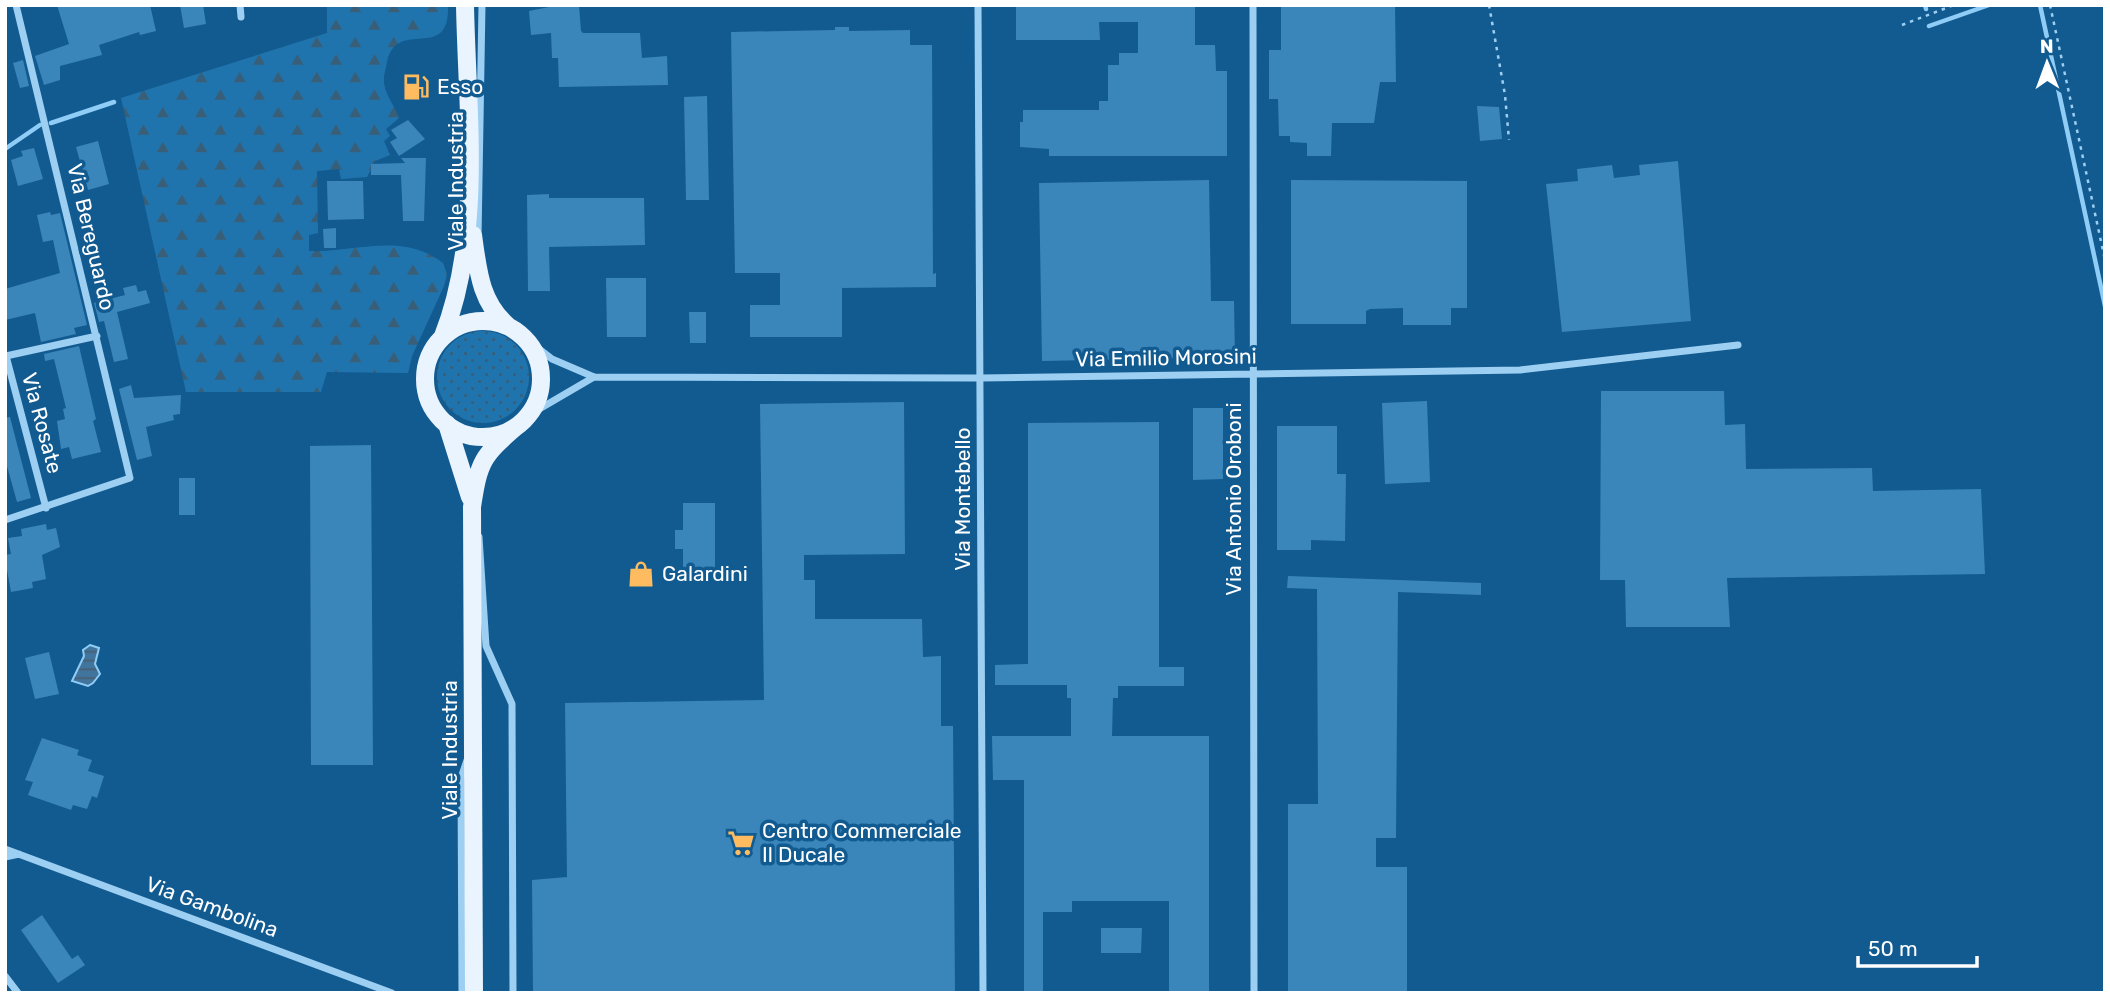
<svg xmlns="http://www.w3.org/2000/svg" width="2110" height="998" font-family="Rubik,sans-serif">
<defs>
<pattern id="grass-dots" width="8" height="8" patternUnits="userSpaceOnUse" patternTransform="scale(1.75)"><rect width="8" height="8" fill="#2074ae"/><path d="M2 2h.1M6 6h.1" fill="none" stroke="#385e78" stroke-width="1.8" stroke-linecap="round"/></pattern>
<pattern id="forest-firs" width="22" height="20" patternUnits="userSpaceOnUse" patternTransform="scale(1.75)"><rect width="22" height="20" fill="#2074ae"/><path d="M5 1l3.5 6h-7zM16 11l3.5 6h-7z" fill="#385e78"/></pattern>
<pattern id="water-rules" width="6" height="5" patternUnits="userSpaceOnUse" patternTransform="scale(1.75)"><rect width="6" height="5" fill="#41759d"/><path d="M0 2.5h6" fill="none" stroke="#475e70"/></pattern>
</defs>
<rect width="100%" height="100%" fill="#125b91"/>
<path fill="url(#grass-dots)" d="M437 377a46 46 0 1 1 92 0a46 46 0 1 1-92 0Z"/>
<path fill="url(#forest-firs)" d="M327,5H448C450,64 397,16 387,62C386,69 383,76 384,83C386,97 395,106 399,118L386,129L390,136L384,141L390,155L375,161L367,177L341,179L339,169L317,171L318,233L309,235V251C354,253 402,231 443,263L447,274L444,286L412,356L408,373L327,372L321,392H186L121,98L327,33Z"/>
<path fill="url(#water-rules)" stroke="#8fcdf6" stroke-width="2" d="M90,645L99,648L95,664L100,674L93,683L88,686L72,681L84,656L83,650Z"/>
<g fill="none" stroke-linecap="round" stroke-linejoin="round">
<path stroke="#8fcdf6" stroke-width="4.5" d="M1925,5L1926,9
M2040,5L2105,306
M1929,26L1989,5
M51,123L114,102
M5,149L40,125"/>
</g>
<path fill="#3a85ba" d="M57,5H150L156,31L140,35L139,32L99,45L102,55L60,66V80L44,85L35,56L69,44Z
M180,5H203L206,24L184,28Z
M559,5H579L581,31L583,33H640L642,58L667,56L668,85L559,87L558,58H552L551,33L531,35L529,11Z
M1016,5H1195V45H1215L1216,71H1227V156H1049V149L1020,147V122H1023V110H1099V101H1108V65H1119V53H1138V22H1099L1100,40H1016Z
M1281,5H1395L1396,82H1380L1374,123H1332L1331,156H1307V143L1290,142V136H1279L1278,99H1269V50H1281Z
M835,27H849V31L910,30V45H932L933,274L936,273V287L842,288V337H750V305H780V273H735L731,32L835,30Z
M23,60L29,86L20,88L13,63Z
M707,96L709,200H686L684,97Z
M1477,106L1499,107L1502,139L1480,141Z
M408,120L425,139L399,156L390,142L397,138L391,130Z
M98,141L109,184L88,190L76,147Z
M34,148L43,179L18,186L11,160L23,156L21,151Z
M401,158H426L424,221H403L401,175H371V164L405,163Z
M1678,161L1691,321L1562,332L1546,184L1578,181L1577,169L1612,165L1614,178L1640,175L1639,165Z
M1209,180L1211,301H1234L1235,357L1042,361L1039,183Z
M1291,180L1467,181V308H1451V325H1403V308L1370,309L1366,311V324H1291Z
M327,181H363L364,219L328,220Z
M549,194V198H644L645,245L549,247L550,291H528L527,195Z
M50,212L51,215L60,213L87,325L74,328L76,334L41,342L35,313L5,320V289L60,273L53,240L43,242L37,215Z
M336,228V248H324L323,229Z
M606,278H646V337H607Z
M136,285L138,292L146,290L150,303L117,312L128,359L114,362L104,321L99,322L94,303L125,295L123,288Z
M689,312H706V343H690Z
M79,346L96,419L93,421L101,452L72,459L69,447L61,449L57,421L65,419L63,409L66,408L54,359L45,361L44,354Z
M131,385L134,398L181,395L180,414L173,415L174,420L146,427L152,456L137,460L119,389Z
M1601,391H1724L1725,425L1745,424L1746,469L1872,468L1873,491L1981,489L1985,574L1727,578L1730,627H1626L1625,580H1600Z
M1427,401L1430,482L1385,484L1382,403Z
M904,402L905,554L804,555V580H815V619H922L923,657L941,656V726H953L955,991H533L532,880L567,877L565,703L764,700L760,404Z
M1193,408H1223V479L1193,480Z
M10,417L31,498L17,502L5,459V418Z
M1159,422V667H1184V686H1118V698H1113L1112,736H1209V993H1169V901H1072V912H1043V993H1024V780H993L992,736H1071V698H1067V685H995V665L1028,664V423Z
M1277,426H1337V474H1346L1345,541L1311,540V550H1277Z
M371,445L373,765H311L310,446Z
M179,478H195V515H179Z
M683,503H715V576H683V549H675V530H683Z
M46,524L47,530L56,528L60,547L42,555L46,579L32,582L33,588L11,592L5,559V555L11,554L8,538L22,536L21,529Z
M1288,576L1481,583V595L1398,592L1396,838H1376V867H1407V993H1288V804H1318L1317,589L1287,588Z
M49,652L59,694L35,699L25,658Z
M42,738L79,750L77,755L92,760L88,771L104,776L97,798L92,796L87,809L73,805L71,810L28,795L33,782L25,780Z
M42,915L72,959L78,955L85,965L58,983L21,930Z
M1101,928H1142L1141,953H1101Z"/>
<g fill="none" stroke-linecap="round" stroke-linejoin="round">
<path stroke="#9dcff2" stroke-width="2.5" stroke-dasharray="3.5 5" stroke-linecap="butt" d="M1489,5L1505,95L1509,140
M2050,5L2105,260
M1902,25L1954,5"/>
<path stroke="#9dcff2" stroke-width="7" d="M240,5L241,17
M978,5L983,993
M1253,5L1254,993
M478,237L482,5
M525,338L552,359L594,377L980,378L1520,370L1738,345
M529,415L594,377
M46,508L6,356L97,336
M5,520L130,478L16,5
M479,537L486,646L512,704L513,993
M5,849L392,993
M5,857L19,854
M5,976L18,993
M462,993L461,778L467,760"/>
<path stroke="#e9f4ff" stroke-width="18" d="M473,235C478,270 480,302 508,326
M425 379a58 58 0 1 1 116 0a58 58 0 1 1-116 0Z
M443,336C483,235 467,112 465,5
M447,424L470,497
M474,993L472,507C479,461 482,456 517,426"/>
</g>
<defs>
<g id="fuel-bare" transform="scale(2.1)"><path d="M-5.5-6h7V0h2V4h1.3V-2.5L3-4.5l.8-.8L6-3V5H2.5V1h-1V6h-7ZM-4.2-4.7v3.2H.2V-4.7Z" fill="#ffbb5f" stroke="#125b91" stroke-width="2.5" paint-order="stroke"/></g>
<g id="shop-bare" transform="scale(2.1)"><path d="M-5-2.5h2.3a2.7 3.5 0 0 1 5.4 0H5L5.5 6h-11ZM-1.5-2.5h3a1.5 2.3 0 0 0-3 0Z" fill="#ffbb5f" stroke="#125b91" stroke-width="2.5" paint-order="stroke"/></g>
<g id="supermarket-bare" transform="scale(2.1)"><path d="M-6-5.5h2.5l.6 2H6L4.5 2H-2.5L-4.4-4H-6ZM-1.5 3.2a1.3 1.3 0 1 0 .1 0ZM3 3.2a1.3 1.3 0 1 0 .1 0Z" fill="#ffbb5f" stroke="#125b91" stroke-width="2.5" paint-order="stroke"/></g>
</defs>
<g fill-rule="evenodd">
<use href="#fuel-bare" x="416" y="87"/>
<use href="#shop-bare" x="641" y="574"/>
<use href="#supermarket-bare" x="741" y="843"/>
</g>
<g text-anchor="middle" stroke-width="7" stroke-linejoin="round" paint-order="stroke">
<g font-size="21" fill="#fff" stroke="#125b91" text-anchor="start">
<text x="437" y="94">Esso</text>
<text x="662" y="581">Galardini</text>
<text x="762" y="838">Centro Commerciale<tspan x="762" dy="24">Il Ducale</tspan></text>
</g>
<g font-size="21" fill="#fff" stroke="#125b91">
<text transform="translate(456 181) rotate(-90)" y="7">Viale Industria</text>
<text transform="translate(91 237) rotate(77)" y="7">Via Bereguardo</text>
<text transform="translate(1166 358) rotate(-1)" y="7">Via Emilio Morosini</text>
<text transform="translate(42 423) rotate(75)" y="7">Via Rosate</text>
<text transform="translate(963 499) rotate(-90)" y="7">Via Montebello</text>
<text transform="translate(1234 499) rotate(-90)" y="7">Via Antonio Oroboni</text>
<text transform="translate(450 750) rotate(-90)" y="7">Viale Industria</text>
<text transform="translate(212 907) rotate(20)" y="7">Via Gambolina</text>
</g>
</g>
<rect width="2110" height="998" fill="none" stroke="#ffffff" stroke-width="14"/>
<g transform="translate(2047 63) rotate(359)" stroke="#125b91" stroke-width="5" paint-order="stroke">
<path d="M0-5L12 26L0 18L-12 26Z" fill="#ffffff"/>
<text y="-10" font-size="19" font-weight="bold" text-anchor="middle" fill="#ffffff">N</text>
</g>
<path d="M1858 956v10h119v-10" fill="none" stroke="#ffffff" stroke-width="3.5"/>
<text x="1868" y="956" font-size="21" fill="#ffffff" stroke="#125b91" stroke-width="5" paint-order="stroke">50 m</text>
</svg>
